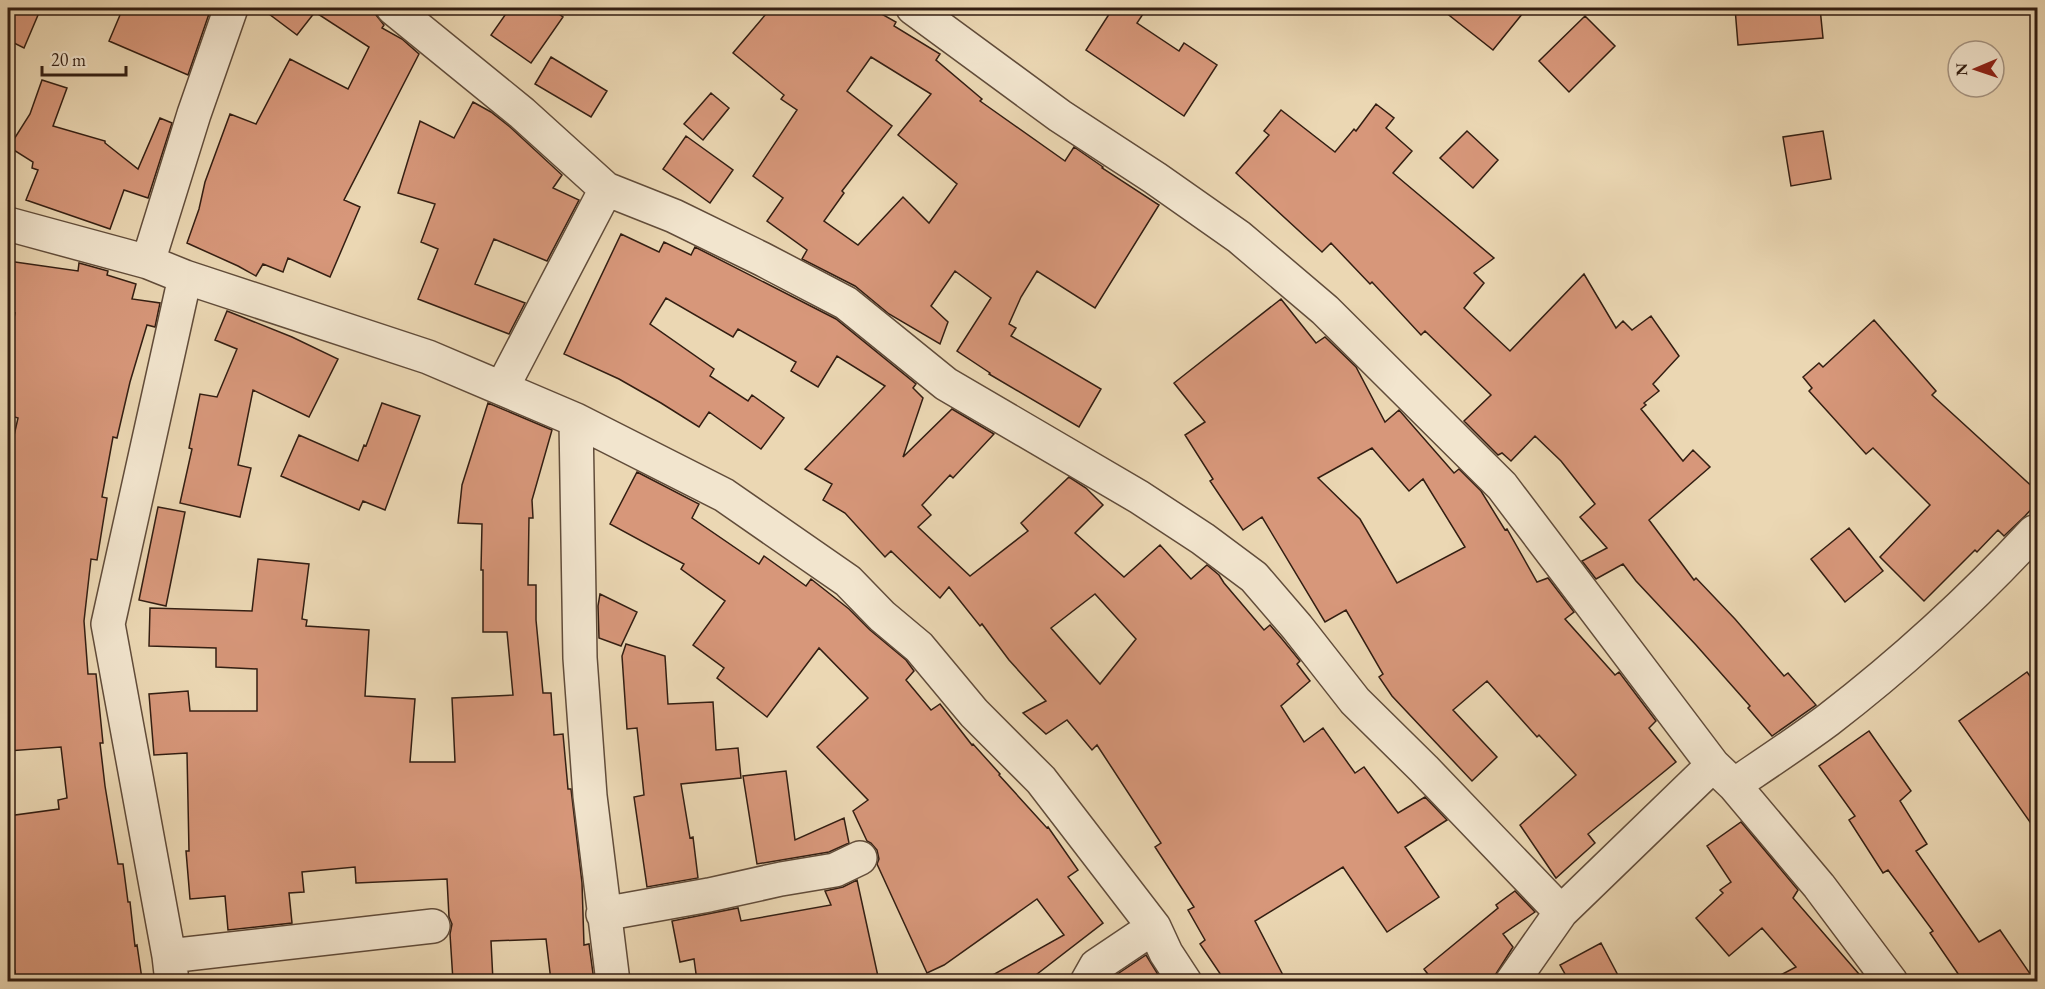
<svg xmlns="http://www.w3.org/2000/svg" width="2045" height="989" font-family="'EB Garamond',serif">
<rect width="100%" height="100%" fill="#ebd7b3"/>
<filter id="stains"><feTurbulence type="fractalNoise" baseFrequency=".00333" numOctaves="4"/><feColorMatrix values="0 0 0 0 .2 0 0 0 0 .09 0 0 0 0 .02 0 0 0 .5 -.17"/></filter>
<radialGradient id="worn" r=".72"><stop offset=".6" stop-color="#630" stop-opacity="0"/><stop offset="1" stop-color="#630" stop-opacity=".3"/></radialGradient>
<path fill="#d7977a" stroke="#331e12" stroke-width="1.5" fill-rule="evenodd" d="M8,8H41L24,48L8,40Z
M123,8H211L188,75L109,41Z
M261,8H375L376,15L384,25L382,28L402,39L419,54L344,200L360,207L330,277L288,258L283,272L263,264L256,276L238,266L187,243L199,209L205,182L230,114L256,124L290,59L348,89L369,47L315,12L297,35Z
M510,8H550L563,17L531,63L491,35Z
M771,8H871L896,22L894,26L940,54L936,60L982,99L980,101L1065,161L1074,147L1103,167L1102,168L1159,205L1095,308L1037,271L1021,297L1009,324L1016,328L1011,336L1101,389L1079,427L989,374L990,373L957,351L991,298L955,271L931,306L948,322L940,344L889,314L855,286L802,259L807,250L767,221L783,198L753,176L797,110L781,99L784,95L733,53ZM871,57L931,94L898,135L957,184L929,223L903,197L858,245L824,221L844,193L842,191L892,126L847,91Z
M1113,8H1147L1137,23L1179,51L1184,43L1217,65L1184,116L1086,50Z
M1440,8H1527L1493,50Z
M1735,8H1820L1823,38L1738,45Z
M1585,16L1615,46L1569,92L1539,61Z
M551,57L607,91L591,117L535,84Z
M42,80L67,88L53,126L105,141V143L138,169L160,118L172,123L148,198L124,190L110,229L26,200L38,170L32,168L33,162L9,147L30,114Z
M711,93L729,108L703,140L684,124Z
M473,102L491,112L510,127L562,175L553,188L579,200L547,261L494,239L475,284L525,303L509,334L418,299L438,249L421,242L435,204L398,193L420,121L454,138Z
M1376,104L1394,118L1386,128L1412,151L1393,173L1494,258L1474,273L1484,283L1464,308L1510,351L1584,274L1616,328L1623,321L1632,330L1651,316L1679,356L1653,384L1659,391L1644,403L1646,405L1641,409L1683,461L1693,450L1710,467L1649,520L1694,580L1696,578L1735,619L1784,676L1788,673L1816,705L1772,736L1748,708L1750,706L1696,645L1636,581L1623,564L1596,579L1582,561L1607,548L1580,517L1595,504L1561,461L1535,436L1511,461L1502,453L1498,455L1464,421L1491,395L1425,331L1421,335L1372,282L1370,284L1331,243L1322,252L1236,173L1269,135L1264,131L1281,110L1335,152L1354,129L1356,131Z
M1467,131L1498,160L1473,188L1440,158Z
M1823,131L1831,179L1791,186L1783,137Z
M686,136L733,170L710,203L663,169Z
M621,234L659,252L664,242L691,255L695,247L836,319L916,384L913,388L923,398L903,457L952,409L994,434L953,478L950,475L922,505L931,515L918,527L970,576L1028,531L1021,523L1069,477L1086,488L1103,505L1075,533L1124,577L1160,545L1191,579L1207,565L1219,575L1224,583L1264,630L1270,625L1282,639L1300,661L1297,664L1310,681L1281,706L1304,742L1323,728L1355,773L1364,767L1398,813L1425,797L1447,820L1405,847L1439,897L1387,932L1343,867L1255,921L1286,981H1225L1200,944L1205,940L1188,910L1194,907L1155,847L1161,843L1097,745L1092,750L1067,720L1046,734L1023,713L1046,701L1009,660L982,624L980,626L949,587L940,598L891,551L885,557L845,513L823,500L832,484L805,469L885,386L837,356L818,387L791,371L796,362L738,329L733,337L666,298L650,324L714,369L710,376L748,401L752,395L784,418L761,449L709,412L699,427L661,403L619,379L564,354ZM1095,594L1136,639L1100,684L1051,628Z
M8,261L78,271L79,263L108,271L107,275L136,284L132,299L160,303L155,327L147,325L130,382L117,438L113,437L102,497L107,498L97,560L91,559L84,621L88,674H96L103,743H100L105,786L118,864H123L128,902H130L135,946L137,945L142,979L128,981H16L15,971L13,972L8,924V816L59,809L58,800L67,798L61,747L8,751V462L18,418L8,415V350L15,313L8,312Z
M1281,299L1316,343L1325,337L1356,367L1385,422L1399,410L1454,473L1459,469L1481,491L1505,530L1507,529L1537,582L1548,578L1574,612L1565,619L1615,675L1619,672L1656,721L1649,728L1676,762L1588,834L1595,843L1556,878L1520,825L1576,775L1539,735L1537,737L1487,681L1453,710L1497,757L1472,781L1392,696L1379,677L1383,674L1346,610L1325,622L1262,517L1243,530L1210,481L1213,479L1185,435L1205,422L1174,383ZM1372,448L1409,491L1423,479L1465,547L1397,583L1360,519L1318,478Z
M227,311L292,337L338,359L309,417L253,390L238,465L251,468L240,517L180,503L192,449L189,448L200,394L217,397L237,349L215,340Z
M1874,320L1936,391L1932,395L2037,491V503L2025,516L2004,536L1998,530L1977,552L1975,550L1924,601L1880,557L1930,505L1873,448L1866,454L1809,391L1812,388L1803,377L1819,363L1823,367Z
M382,403L420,416L385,510L363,501L359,510L281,476L299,435L358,461L364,445L366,446Z
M488,403L552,430L532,500L533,518H529L528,585H536V620L543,693H551L554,735L563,734L568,789H571L582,883L584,945L589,944L594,981H551L546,939L491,941L493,981H453L450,934L452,924L449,917L447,879L356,883L355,867L302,872L304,892L289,893L292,923L228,930L225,896L190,899L186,851H189L187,753L154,755L149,694L188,691L190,711H257V669L216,667V648L149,646L150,608L252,611L258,559L309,564L302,619L307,620L306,626L369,630L365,696L415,699L410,762H455L452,698L513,695L507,632H483V570H481L482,524L458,523L462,485Z
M637,472L699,504L692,518L759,564L764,556L806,586L811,579L849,609L870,630L906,660L914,671L906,680L931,710L940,704L972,745L973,744L1000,774L999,775L1047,828L1048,827L1078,870L1068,877L1103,923L1028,981H982L1064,935L1037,899L944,965L927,973L877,864L879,859L877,850L871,843L867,841L853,811L868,800L817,747L868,698L819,648L767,717L717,678L724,668L693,645L725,601L681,569L684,564L610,524Z
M158,507L185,512L166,606L139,600Z
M1849,528L1883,571L1845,602L1811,559Z
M600,594L637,612L621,646L599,638L598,606Z
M626,644L665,656L668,704L713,702L716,750L738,748L741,778L681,784L690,838L693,837L698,878L647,887L634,797L644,795L637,728L627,729L622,656Z
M2027,672L2037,686V832L1959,721Z
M1869,731L1911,791L1900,801L1927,844L1916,851L1979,942L2000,930L2035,981H1963L1930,933L1933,931L1888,870L1883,873L1849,820L1855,816L1819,766Z
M786,771L795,840L844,818L849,843L829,852L757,864L743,776Z
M1741,822L1798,890L1793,898L1865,981H1769L1796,967L1762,928L1729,956L1696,918L1723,893L1720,890L1731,882L1707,846Z
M857,880L879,981H697L694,959L680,962L672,921L738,908L741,921L831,905L825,891L843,887Z
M1515,891L1535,912L1503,934L1513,947L1494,977L1489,981H1433L1424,969L1498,908L1496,905Z
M1601,943L1621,981H1569L1560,965Z
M1146,955L1162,981H1109L1110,979Z"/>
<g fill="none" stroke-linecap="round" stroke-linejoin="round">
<g stroke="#614c3a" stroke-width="36">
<path id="minor" d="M393,8L522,113L606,189L674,216L762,259L846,303L946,384L1139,497L1203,539L1254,577L1297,627L1355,701L1424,769L1561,912
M913,8L1060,116L1155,178L1239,237L1325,310L1502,486L1713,765L1734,785L1819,886L1891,982
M8,224L148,262L185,277L428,357L576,420L724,495L848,581L882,616L919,647L974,713L1041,780L1154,927L1166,953L1185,982
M148,262L194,114L231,8
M502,388L606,189
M576,420L580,658L590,796L613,982
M1734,785C1765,764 1797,743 1828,720C1902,663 1971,600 2034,532
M603,914L709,895L781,879L835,870L860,858
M169,956L433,926
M172,982L169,956L108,624L185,277
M1087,982L1096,966L1154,927
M1512,982L1561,912L1713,765"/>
</g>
<use href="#minor" stroke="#f2e5ce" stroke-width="33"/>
</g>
<rect width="2045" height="989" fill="none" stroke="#ebd7b3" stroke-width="30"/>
<rect x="9" y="9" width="2027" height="971" fill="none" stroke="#331e12" stroke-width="3"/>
<rect x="15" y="15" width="2015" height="959" fill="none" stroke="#331e12" stroke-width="1.5"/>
<g transform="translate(1976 69) rotate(268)"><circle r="28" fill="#f2e5ce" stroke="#a69583" stroke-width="1.5"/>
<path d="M0-4.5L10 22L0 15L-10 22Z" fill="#8f2418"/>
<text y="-9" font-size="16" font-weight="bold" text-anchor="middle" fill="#331e12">N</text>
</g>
<path d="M42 66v9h84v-9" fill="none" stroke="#331e12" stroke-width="3"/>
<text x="51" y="66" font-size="18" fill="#331e12" stroke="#f2e5ce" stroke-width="4.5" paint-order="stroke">20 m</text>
<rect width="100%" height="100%" filter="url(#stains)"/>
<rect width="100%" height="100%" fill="url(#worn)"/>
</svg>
